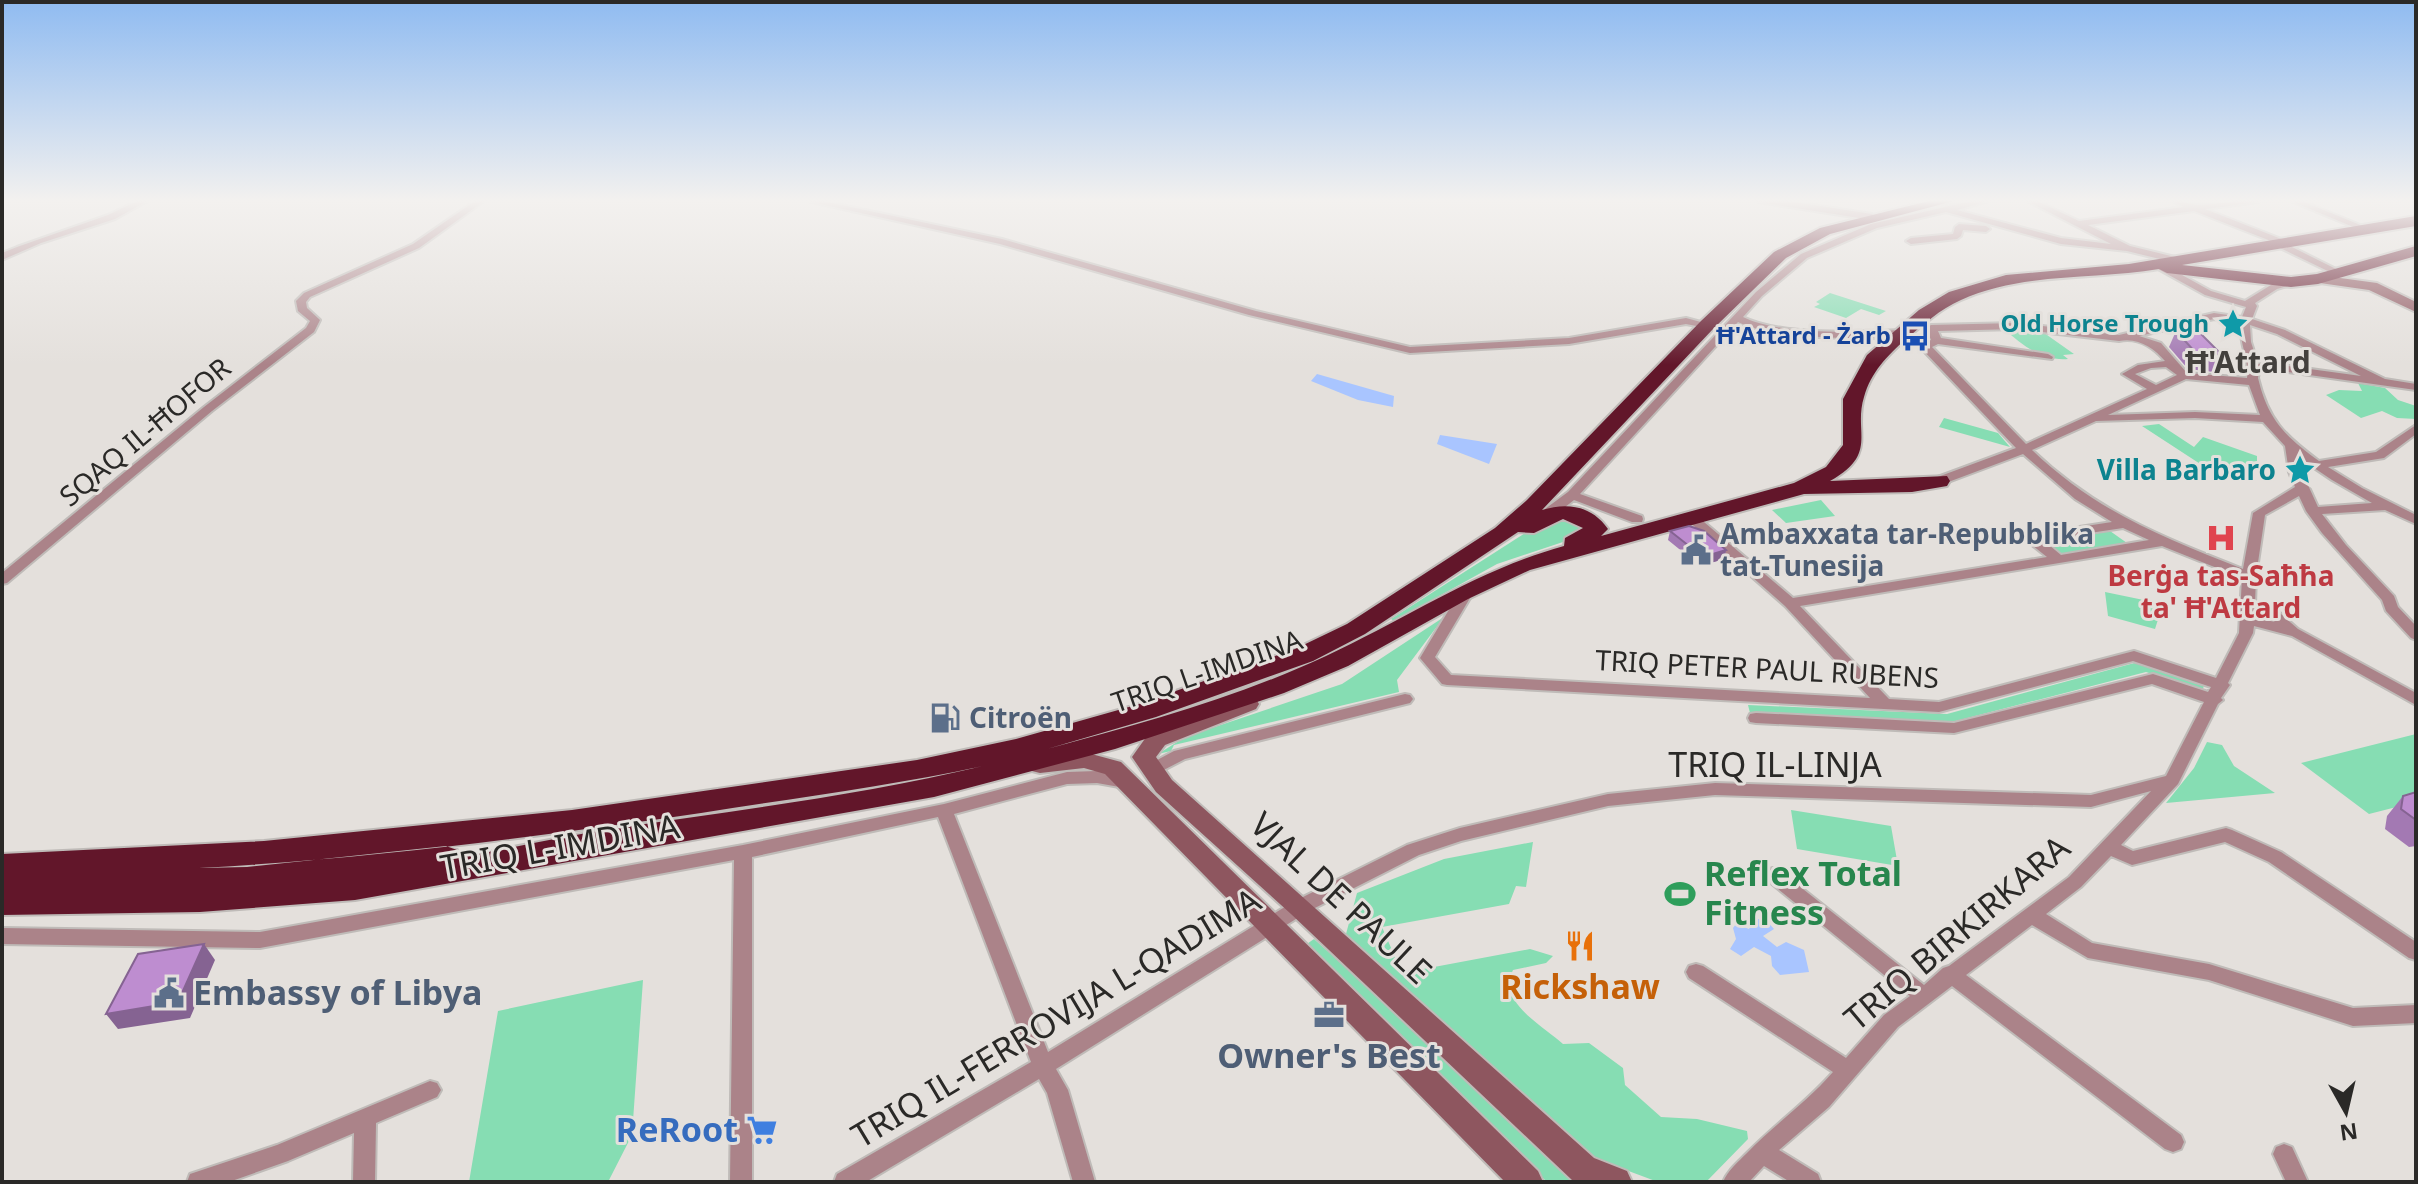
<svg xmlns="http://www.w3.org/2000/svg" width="2418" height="1184" font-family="'Noto Sans',sans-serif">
<rect width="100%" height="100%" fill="#e4e0dc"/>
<path fill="#86ddb3" d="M1830,293L1886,311L1879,315L1861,309L1846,318L1814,307L1820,304L1816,302Z
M2004,329L2040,330L2074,354L2063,355L2068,359C2042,361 2023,346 2004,329Z
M2358,383L2385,388L2398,400L2416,406V419L2397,418L2382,411L2361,418L2326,395L2339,390L2362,391Z
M1944,418L1998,433L2010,447L1939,427Z
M2159,424L2194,447L2203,437L2257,456V467L2236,462L2234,474L2211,471L2142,426Z
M1821,500L1835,516L1786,523L1772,510Z
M1555,514L1585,521L1581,536L1497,564L1394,621L1391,619Z
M2110,531L2127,543L2061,554L2045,542Z
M2105,592L2163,604L2155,629L2108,616Z
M1444,617L1397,680L1399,692L1174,745L1171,751L1158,754L1185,737L1342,684Z
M2138,662L2204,684L2203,690L2146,672L1952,722L1750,713L1748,705L1947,714Z
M2416,734V802L2369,814L2301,763Z
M2207,742L2222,745L2234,766L2275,793L2166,803L2194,768Z
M1791,810L1891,826L1898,866L1797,849Z
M1533,842L1526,887L1516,886L1509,904L1382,927L1402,973L1530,949L1553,956L1546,963L1513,970C1497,1002 1542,1025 1563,1044L1589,1043L1623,1068L1625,1085L1661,1117L1697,1119L1747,1131L1748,1139L1706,1182H1658L1591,1157L1346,934L1357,893L1444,859Z
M1314,939L1586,1182H1547L1304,946Z
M643,980L632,1135L608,1182H469L498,1011Z"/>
<path fill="#a9c5ff" d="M1317,374L1394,396L1393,407L1358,400L1311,381Z
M1440,435L1497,444L1489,464L1437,444Z
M1754,919H1765L1774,929L1763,936L1777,947L1786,942L1804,950L1809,972L1780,975L1772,966L1771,956L1754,947L1741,956L1730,949L1736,939L1733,928L1736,924L1749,929Z"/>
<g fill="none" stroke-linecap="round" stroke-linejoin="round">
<g stroke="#bfbbb8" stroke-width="4">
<path id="street" d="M141,199H151L115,219L41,243L2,260V253L17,247L108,215Z
M478,199H487L419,248L310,297L306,302L307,308L320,320L314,332L212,411L7,583L2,584V573L204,407L306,328L310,321L298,311L296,301L304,293L413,244Z
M798,199H813L1002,239L1256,311L1410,347L1569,338L1686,318L1712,325L1707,328L1686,324L1569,344L1410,353L1249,315L1000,244Z
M1754,199H1774L1872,214L1876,217L1872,220L1758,202Z
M1980,199H1995L1957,210L2061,238L2111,244L2023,199H2033L2079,221L2184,207L2168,199C2179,199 2189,205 2199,205C2220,204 2241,199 2263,199L2259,202L2205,209L2284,240L2286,244L2342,272L2334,274L2278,247L2276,243L2194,211L2088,225L2130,246L2175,257V261L2172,262L2127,251L2061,244L1946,212L1877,228L1807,258L1762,296L1743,317C1781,336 1860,332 1903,330L1907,331V335C1869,341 1772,339 1738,322L1580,494L1642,516L1643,519L1642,522H1632L1574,500L1555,515H1545L1544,512L1545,509L1568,492L1756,292L1801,254L1871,224Z
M2286,199H2297L2370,229L2363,231Z
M1959,224L1986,226L1990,229L1986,232L1963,230L1961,236L1957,239L1911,244L1906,241L1911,238L1953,234L1955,227Z
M2158,265H2164L2211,291L2245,301L2271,285L2294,280V284L2277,289L2255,303L2257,306L2252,319L2285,330L2385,379L2416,384V390L2267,369L2259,371L2258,378C2268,420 2285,436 2319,461L2376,452L2416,425V434L2384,458L2328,467L2362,488L2416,515V524L2385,510L2322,514L2346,545L2394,596L2398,607L2416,626V640L2411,638L2386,611L2382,600L2322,533L2306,511L2299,496L2265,515L2256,576L2255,604L2272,606L2298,629L2416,693V705L2292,636L2254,626L2253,633L2228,683L2230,685L2221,698L2223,700L2218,704L2178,784L2121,845L2133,851L2226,828L2232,830L2281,852L2416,942V960L2409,958L2269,862L2225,842L2132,865L2111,856L2081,887L2046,914L2092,943L2209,964L2353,1008L2416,1005V1023L2353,1026L2209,980L2088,958L2032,925L1966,975L2181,1135L2184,1142L2181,1149L2173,1152L2165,1149L1952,986L1898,1027L1829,1107L1779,1150L1818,1174L1821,1182H1790L1764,1166L1749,1182H1723C1728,1170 1738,1162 1747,1153C1774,1125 1807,1102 1833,1072L1689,978L1686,972L1689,966L1696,964L1703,966L1846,1058L1884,1015L1910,996L1767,880L1764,875L1767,870L1773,868L1779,870L1924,985L1943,968L1949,966L2069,877L2151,791L2091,807L1715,795L1608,806L1461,841L1419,855L1307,912L1056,1069L1068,1090L1095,1182H1073L1047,1093L1039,1079L866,1182H834L837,1174L1031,1062L938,817L752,857V1182H730L734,860L260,948L2,944V928L260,932L743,845L944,804L1067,772L1097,771L1131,778L1133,782L1131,786L1125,788L1097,783L1067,784L954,814L1048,1052L1293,902L1407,845L1460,828L1608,794L1715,783L2091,795L2166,776L2204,702L2152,684L1954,733L1756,723L1750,722L1748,718L1750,714L1756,713L1954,723L2153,674L2208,692L2211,687L2133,661L1939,712L1447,685L1442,684L1420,658L1462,588L1469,584L1476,588L1435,657L1451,675L1870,698L1785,606L1686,519L1692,515L1697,516L1793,598L2047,557L2027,541L2025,538L2027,535L2112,522L2075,499L2023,454L1943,484H1935L1933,481L1935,478L2016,448L1921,348V344L1931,340L1926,328L1931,325L2016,323L2119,335L2214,313L2242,317L2246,307L2205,295L2158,269ZM2214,319L2241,323C2238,342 2250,359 2247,378L2187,373L2161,343L2139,336ZM2250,325L2277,334L2361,376L2267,363L2258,364L2251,342ZM2016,329L2119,341C2138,337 2154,348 2165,361L2138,365L2122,374L2147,389L2026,444L1932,347L1938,344L2052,359L2053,357L2048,354L1941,338L1938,331ZM2166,367L2177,375L2156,385L2135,374L2151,368ZM2186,379L2249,385L2260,415L2195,412L2108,415ZM2195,418L2263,422L2285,446L2289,472L2295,487L2253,513L2243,569C2162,537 2097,512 2032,450L2096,421ZM2298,457L2332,480L2372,503L2318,507L2302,472ZM2123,528L2149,540L2061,555L2043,540ZM2162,546L2242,578L2239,633L2216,678L2134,651L1939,702L1889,699L1800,606ZM2255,613H2263L2275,622L2262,619Z
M1405,694L1410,695L1413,699L1410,703L1185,759L1152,776L1146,774L1144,770L1146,766L1174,751Z
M430,1081L437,1083L441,1090L437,1097L376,1123L375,1182H353L354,1133L288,1161L229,1182H187L190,1174L277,1145Z
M2284,1144L2292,1147L2308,1182H2286L2273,1154L2276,1147Z"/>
</g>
<g stroke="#bfbbb8" stroke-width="4">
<path id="secondary" d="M2318,275L2377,283L2416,302V312L2369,290L2313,282L2311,279Z
M1248,697L1256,699L1259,704L1256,709L1165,745L1156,757L1172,780L1594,1158L1627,1171L1632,1182L1572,1180L1291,914L1156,792L1132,757L1149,733Z
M1084,752L1121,762L1538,1171L1543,1182H1505L1105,774L1084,768L1040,773L1032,771L1028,765L1032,759Z"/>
</g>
<g stroke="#bfbbb8" stroke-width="4">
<path id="highway" d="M1937,199H1961L1830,234L1786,258L1713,329L1542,510C1568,502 1592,506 1608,529L1601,536L1794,483L1826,467L1843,445V399L1867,355L1919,310L1949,292L2006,275L2129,264L2416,216V226L2182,265L2291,277L2317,274L2416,246V256L2318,284L2291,287L2167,273L2159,269C2095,280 2021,272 1961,300C1940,309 1923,325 1906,339C1887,356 1871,372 1864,397C1853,432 1879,454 1830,481L1947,476L1950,481L1947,486L1912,492L1804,494L1530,570L1468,599L1348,666L1284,693L1115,749L934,797L355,900L200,912L2,915V854L264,841L572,810L917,760L1016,739L1136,705L1295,649L1347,624L1495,528L1527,500L1701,321L1774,252L1820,228ZM1563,519L1583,528L1565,538L1564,546C1475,571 1408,618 1326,656C1238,697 1141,724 1047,749L1156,717L1313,661L1365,634L1518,532L1534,533ZM983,766C862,795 739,810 617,828C564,836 513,848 461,857L457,850L446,846L247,867L199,868C367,859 535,837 701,813C795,798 890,786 983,766Z"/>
</g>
<use href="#street" fill="#ab8389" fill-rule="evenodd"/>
<use href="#secondary" fill="#8e565f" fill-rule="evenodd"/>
<use href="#highway" fill="#62162a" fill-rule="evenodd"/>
</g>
<path fill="#a379b3" d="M2176,331L2222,355L2214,372L2188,369L2169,347Z
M1670,531L1726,550L1724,559L1700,566L1668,540Z
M2416,792V846L2409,847L2385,829L2387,816L2403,796Z"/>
<path fill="#856392" d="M1726,550L1724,559L1700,566L1703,557Z
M204,944L215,960L190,1018L118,1029L106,1014Z"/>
<path fill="#be8dd0" stroke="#856392" stroke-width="2" d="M2176,331L2200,333L2222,355L2196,353Z
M1689,526L1704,531L1726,550L1703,557L1670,531Z
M2416,792V820L2401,809L2403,796Z
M204,944L178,1002L106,1014L138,954Z"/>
<linearGradient id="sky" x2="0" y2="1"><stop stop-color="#8fbbf1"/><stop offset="0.55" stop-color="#f3f1ef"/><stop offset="1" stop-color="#f3f1ef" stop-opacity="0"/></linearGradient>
<rect width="2418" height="365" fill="url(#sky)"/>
<defs>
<g id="sight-bare" transform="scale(2.4)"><path d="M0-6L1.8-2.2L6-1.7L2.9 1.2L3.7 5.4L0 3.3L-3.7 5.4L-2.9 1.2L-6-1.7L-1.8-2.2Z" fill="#0f9aa8" stroke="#e4e0dc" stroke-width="2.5" paint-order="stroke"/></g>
<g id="bus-bare" transform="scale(2.4)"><path d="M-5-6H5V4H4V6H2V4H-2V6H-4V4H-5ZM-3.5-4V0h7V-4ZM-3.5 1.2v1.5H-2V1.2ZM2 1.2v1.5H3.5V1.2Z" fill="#1a4fb4" stroke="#e4e0dc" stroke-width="2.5" paint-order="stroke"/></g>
<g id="hospital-bare" transform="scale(2.4)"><path d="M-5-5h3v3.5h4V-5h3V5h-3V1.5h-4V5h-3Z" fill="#e0444e" stroke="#e4e0dc" stroke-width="2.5" paint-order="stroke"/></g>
<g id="civic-bare" transform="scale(2.4)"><path d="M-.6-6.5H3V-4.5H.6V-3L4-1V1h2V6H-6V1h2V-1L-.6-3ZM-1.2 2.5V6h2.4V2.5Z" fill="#5c6f8a" stroke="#e4e0dc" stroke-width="2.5" paint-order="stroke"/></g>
<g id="fuel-bare" transform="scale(2.4)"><path d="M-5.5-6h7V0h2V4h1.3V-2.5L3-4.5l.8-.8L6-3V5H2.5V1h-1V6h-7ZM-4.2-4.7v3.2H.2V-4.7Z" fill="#5c6f8a" stroke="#e4e0dc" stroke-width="2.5" paint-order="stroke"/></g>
<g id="stadium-bare" transform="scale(2.4)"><path d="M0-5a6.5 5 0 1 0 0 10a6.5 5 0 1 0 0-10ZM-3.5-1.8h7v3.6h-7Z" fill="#2e9e5b" stroke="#e4e0dc" stroke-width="2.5" paint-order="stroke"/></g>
<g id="restaurant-bare" transform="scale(2.4)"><path d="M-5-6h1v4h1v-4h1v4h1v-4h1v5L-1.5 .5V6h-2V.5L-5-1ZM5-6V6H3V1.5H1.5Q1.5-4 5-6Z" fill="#e8710a" stroke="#e4e0dc" stroke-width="2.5" paint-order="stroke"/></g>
<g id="office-bare" transform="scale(2.4)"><path d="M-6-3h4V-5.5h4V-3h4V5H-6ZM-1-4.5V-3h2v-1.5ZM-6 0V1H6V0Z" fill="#5c6f8a" stroke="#e4e0dc" stroke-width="2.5" paint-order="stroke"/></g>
<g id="supermarket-bare" transform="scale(2.4)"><path d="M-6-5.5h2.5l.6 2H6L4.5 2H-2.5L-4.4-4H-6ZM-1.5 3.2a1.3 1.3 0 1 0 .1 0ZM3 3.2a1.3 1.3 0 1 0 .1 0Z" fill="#3f7fe0" stroke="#e4e0dc" stroke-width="2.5" paint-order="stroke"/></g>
</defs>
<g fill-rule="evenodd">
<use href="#sight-bare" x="2233" y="324"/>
<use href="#bus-bare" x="1915" y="336"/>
<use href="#sight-bare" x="2300" y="470"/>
<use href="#hospital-bare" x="2221" y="538"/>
<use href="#civic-bare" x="1696" y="550"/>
<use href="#fuel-bare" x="945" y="718"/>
<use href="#stadium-bare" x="1680" y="894"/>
<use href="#restaurant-bare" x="1580" y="946"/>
<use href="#civic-bare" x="169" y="993"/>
<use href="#office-bare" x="1329" y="1015"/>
<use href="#supermarket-bare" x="762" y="1130"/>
</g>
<g text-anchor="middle" stroke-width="6" stroke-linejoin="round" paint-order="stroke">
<g font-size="24" font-weight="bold" fill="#0d838f" stroke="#e4e0dc" text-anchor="end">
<text x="2209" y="332">Old Horse Trough</text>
</g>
<g font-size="24" font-weight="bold" fill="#164399" stroke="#e4e0dc" text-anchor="end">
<text x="1891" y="344">Ħ'Attard - Żarb</text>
</g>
<g font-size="28" fill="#2a2927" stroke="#e4e0dc">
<text transform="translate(145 432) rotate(-40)" y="10">SQAQ IL-ĦOFOR</text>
<text transform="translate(1767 669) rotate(3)" y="10">TRIQ PETER PAUL RUBENS</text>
<text transform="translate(1207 671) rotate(-19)" y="10">TRIQ L-IMDINA</text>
</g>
<g font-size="28" font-weight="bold" fill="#0d838f" stroke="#e4e0dc" text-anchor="end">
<text x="2276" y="480">Villa Barbaro</text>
</g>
<g font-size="28" font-weight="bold" fill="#4e5e75" stroke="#e4e0dc" text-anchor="start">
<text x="1720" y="544">Ambaxxata tar-Repubblika<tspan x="1720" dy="32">tat-Tunesija</tspan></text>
<text x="969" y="728">Citroën</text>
</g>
<g font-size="28" font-weight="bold" fill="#be3a42" stroke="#e4e0dc">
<text x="2221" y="586">Berġa tas-Saħħa<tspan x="2221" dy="32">ta' Ħ'Attard</tspan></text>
</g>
<g font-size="30" font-weight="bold" fill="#43403d" stroke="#e4e0dc">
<text x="2248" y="373">Ħ'Attard</text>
</g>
<g font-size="34" fill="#2a2927" stroke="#e4e0dc">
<text x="1775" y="777">TRIQ IL-LINJA</text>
<text transform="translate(560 847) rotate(-10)" y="12">TRIQ L-IMDINA</text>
<text transform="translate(1341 898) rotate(43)" y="12">VJAL DE PAULE</text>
<text transform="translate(1957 933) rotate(-40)" y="12">TRIQ BIRKIRKARA</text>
<text transform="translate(1056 1018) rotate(-31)" y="12">TRIQ IL-FERROVIJA L-QADIMA</text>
</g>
<g font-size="34" font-weight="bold" fill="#27864d" stroke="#e4e0dc" text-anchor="start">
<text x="1704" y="886">Reflex Total<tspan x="1704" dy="39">Fitness</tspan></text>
</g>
<g font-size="34" font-weight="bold" fill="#c56008" stroke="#e4e0dc">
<text x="1580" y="999">Rickshaw</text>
</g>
<g font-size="34" font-weight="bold" fill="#4e5e75" stroke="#e4e0dc" text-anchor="start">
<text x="193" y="1005">Embassy of Libya</text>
<text x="1329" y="1068" text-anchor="middle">Owner's Best</text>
</g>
<g font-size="34" font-weight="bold" fill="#366cbe" stroke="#e4e0dc" text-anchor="end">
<text x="738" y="1142">ReRoot</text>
</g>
</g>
<rect width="2418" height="1184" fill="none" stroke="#2a2927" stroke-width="8"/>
<g transform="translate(2346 1112) rotate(172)" stroke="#e4e0dc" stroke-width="6" paint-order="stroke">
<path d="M0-6L14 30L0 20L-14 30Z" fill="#2a2927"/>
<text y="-12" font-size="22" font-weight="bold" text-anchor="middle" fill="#2a2927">N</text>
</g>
</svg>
